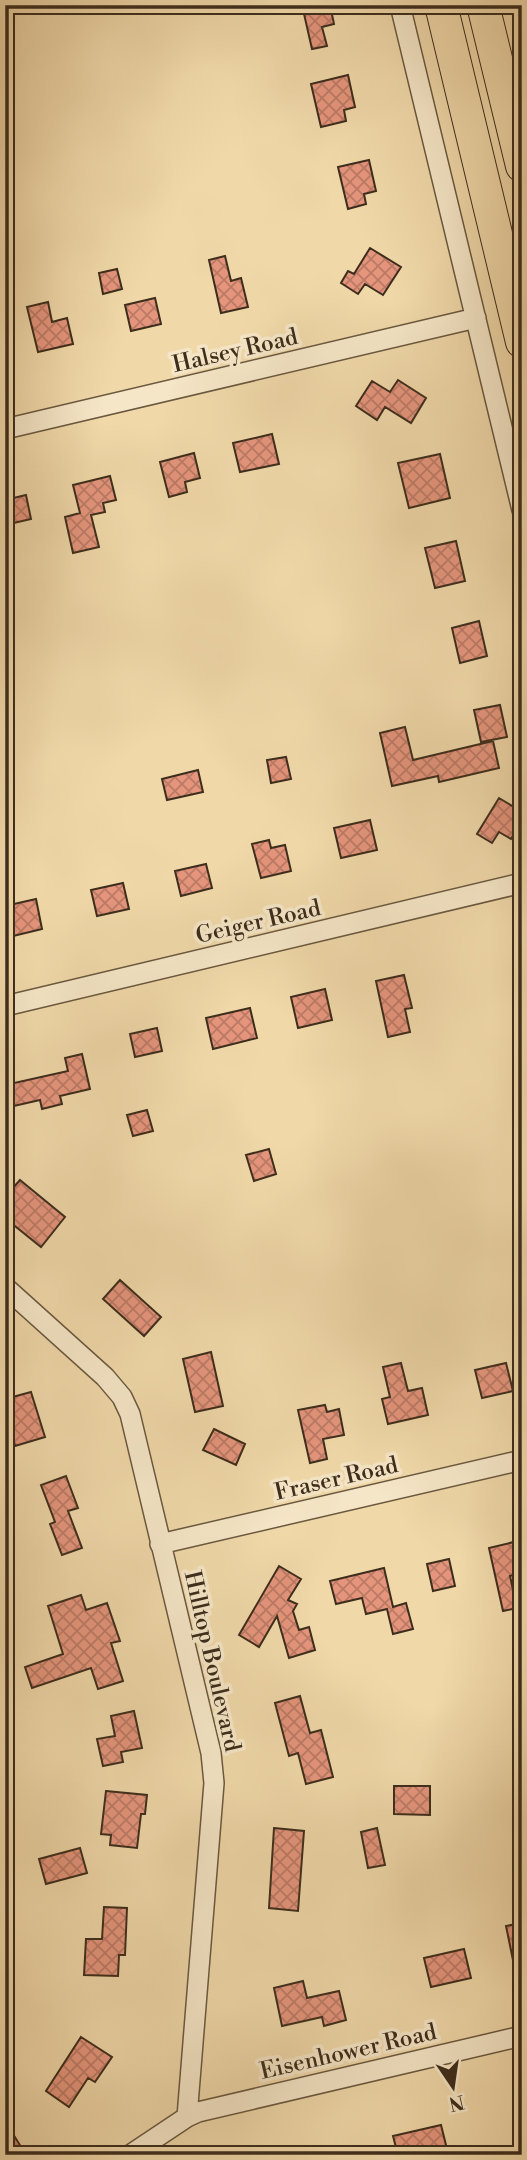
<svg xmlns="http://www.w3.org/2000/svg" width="527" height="2160" font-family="'Libre Bodoni',serif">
<defs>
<pattern id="building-cross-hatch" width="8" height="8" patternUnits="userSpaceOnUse" patternTransform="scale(1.75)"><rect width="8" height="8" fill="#e5957c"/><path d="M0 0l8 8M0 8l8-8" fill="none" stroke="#bb7a65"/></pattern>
</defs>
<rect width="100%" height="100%" fill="#f0d8a9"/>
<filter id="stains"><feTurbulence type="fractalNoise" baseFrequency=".00286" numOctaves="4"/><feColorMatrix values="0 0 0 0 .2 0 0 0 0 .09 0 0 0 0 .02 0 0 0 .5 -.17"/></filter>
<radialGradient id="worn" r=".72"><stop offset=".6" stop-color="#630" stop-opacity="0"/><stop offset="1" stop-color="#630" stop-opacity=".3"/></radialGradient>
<path fill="url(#building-cross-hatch)" stroke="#3d2d1c" stroke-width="2" d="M302,5H330L334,24L322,27L327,46L312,49Z
M348,75L355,107L344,110L346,121L321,127L311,84Z
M369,160L376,191L364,194L366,204L348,209L338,167Z
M370,248L401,267L383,295L365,284L358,294L341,283L348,271L354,274Z
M225,256L231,281L241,278L248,307L221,313L209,260Z
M117,269L122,289L103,294L99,273Z
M155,298L161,324L131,331L125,305Z
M48,302L52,322L67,318L73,344L38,352L27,307Z
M398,380L426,398L411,423L385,407L377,420L356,406L372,381L390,392Z
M272,434L279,464L240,472L233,443Z
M194,453L200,478L185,482L187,492L169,497L160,462Z
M440,454L450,498L409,508L398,463Z
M110,476L116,500L103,503L105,512L91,515L99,547L73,553L65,517L80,513L73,485Z
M26,495L31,519L5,525V500Z
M456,541L465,581L435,588L425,548Z
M479,621L487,656L460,663L452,628Z
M500,705L507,737L481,742L474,710Z
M405,727L413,760L493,741L499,768L439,782L438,776L392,786L380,733Z
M286,757L291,779L271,783L267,760Z
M198,770L203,792L167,800L162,779Z
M499,798L522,812V821L511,839L499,832L492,843L477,834Z
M370,820L377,850L341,858L334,828Z
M269,840L271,848L285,845L291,871L261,878L252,844Z
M206,864L212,888L181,896L175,871Z
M123,883L129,909L97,916L91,890Z
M36,899L42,929L5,938V906Z
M404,975L412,1008L405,1009L410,1032L388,1037L376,981Z
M325,989L332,1020L298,1028L291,997Z
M250,1008L257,1038L213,1049L206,1018Z
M157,1028L162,1051L135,1057L130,1034Z
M82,1054L90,1089L60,1096L62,1104L42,1109L40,1100L5,1108V1085L68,1071L65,1058Z
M147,1110L153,1131L133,1136L127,1115Z
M269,1149L276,1174L254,1181L246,1155Z
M20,1180L65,1217L41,1247L5,1218V1197Z
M120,1280L161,1317L144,1336L103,1299Z
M211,1352L223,1406L195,1412L183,1359Z
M401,1363L408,1391L422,1388L428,1415L388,1424L382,1399L390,1397L383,1367Z
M506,1363L513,1391L482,1398L475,1370Z
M31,1392L45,1437L15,1446L5,1413V1399Z
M325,1405L327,1412L339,1409L344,1435L323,1439L327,1459L310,1463L298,1410Z
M214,1429L245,1444L236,1465L203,1450Z
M66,1476L78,1508L68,1511L82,1548L62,1555L50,1524L55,1522L41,1485Z
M522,1540V1573L510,1576L517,1608L503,1611L489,1548Z
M449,1559L455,1586L433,1591L427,1564Z
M279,1566L301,1579L288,1600L297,1604L293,1611L299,1630L309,1627L315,1650L289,1658L277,1616L259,1647L239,1635Z
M384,1568L393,1607L406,1603L413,1629L393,1634L387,1609L366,1614L362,1598L336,1604L330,1581Z
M81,1595L86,1610L107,1603L120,1641L111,1643L123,1681L98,1689L91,1668L32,1688L25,1667L63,1654L48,1606Z
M300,1696L310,1733L321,1730L333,1777L306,1784L298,1753L289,1756L275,1703Z
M134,1711L142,1748L121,1752L123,1762L103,1766L97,1739L115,1736L111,1716Z
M394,1786H430V1815L394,1814Z
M106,1791L147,1795L145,1814H141L137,1848L110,1845L111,1835L101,1834Z
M274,1828L304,1831L298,1911L269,1908Z
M377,1828L385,1865L368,1868L361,1832Z
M80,1848L87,1873L46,1884L39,1859Z
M104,1907L127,1908L125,1955H119L118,1976L84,1975L86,1939H102Z
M522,1923V1970H515L506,1926Z
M464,1949L471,1978L431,1987L424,1958Z
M303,1981L307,1998L339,1991L346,2020L324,2026L322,2017L282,2026L274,1988Z
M81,2037L112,2057L95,2082L88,2078L69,2107L46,2091Z
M5,2121L26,2155H5Z
M441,2125L447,2149L423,2155H398L393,2136Z"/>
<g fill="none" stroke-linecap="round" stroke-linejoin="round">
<g stroke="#6a583f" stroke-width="22">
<path id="minor" d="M400,5L522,510
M5,429L476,318
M5,1006L522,883
M5,1287L105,1377L122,1397L130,1414L211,1753L214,1783L187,2117L130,2155
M160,1544L522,1460
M187,2117L198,2112L522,2036"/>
</g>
<g stroke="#3d2d1c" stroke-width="34">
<path id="trunk" d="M441,5L522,342
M483,5L522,166"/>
</g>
<use href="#minor" stroke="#f5e6c7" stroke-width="19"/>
<use href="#trunk" stroke="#f0d8a9" stroke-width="32"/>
</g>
<g text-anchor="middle" stroke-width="7" stroke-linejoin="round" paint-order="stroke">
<g font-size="23" fill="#3d2d1c" stroke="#f5e6c7">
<text transform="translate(235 350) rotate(-13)" y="8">Halsey Road</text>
<text transform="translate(258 921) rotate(-13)" y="8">Geiger Road</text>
<text transform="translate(336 1478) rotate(-13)" y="8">Fraser Road</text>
<text transform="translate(213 1661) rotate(77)" y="8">Hilltop Boulevard</text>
<text transform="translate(348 2051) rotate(-13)" y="8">Eisenhower Road</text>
</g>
</g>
<rect width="527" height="2160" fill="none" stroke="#f0d8a9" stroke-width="28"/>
<rect x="7" y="7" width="513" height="2146" fill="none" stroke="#3d2d1c" stroke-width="3.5"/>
<rect x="14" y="14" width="499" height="2132" fill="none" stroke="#3d2d1c" stroke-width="2"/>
<g transform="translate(453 2087) rotate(167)" stroke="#f5e6c7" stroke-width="5" paint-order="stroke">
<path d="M0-5L12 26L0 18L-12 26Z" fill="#3d2d1c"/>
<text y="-10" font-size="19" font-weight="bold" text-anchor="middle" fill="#3d2d1c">N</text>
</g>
<rect width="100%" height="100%" filter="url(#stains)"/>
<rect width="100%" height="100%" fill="url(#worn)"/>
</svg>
